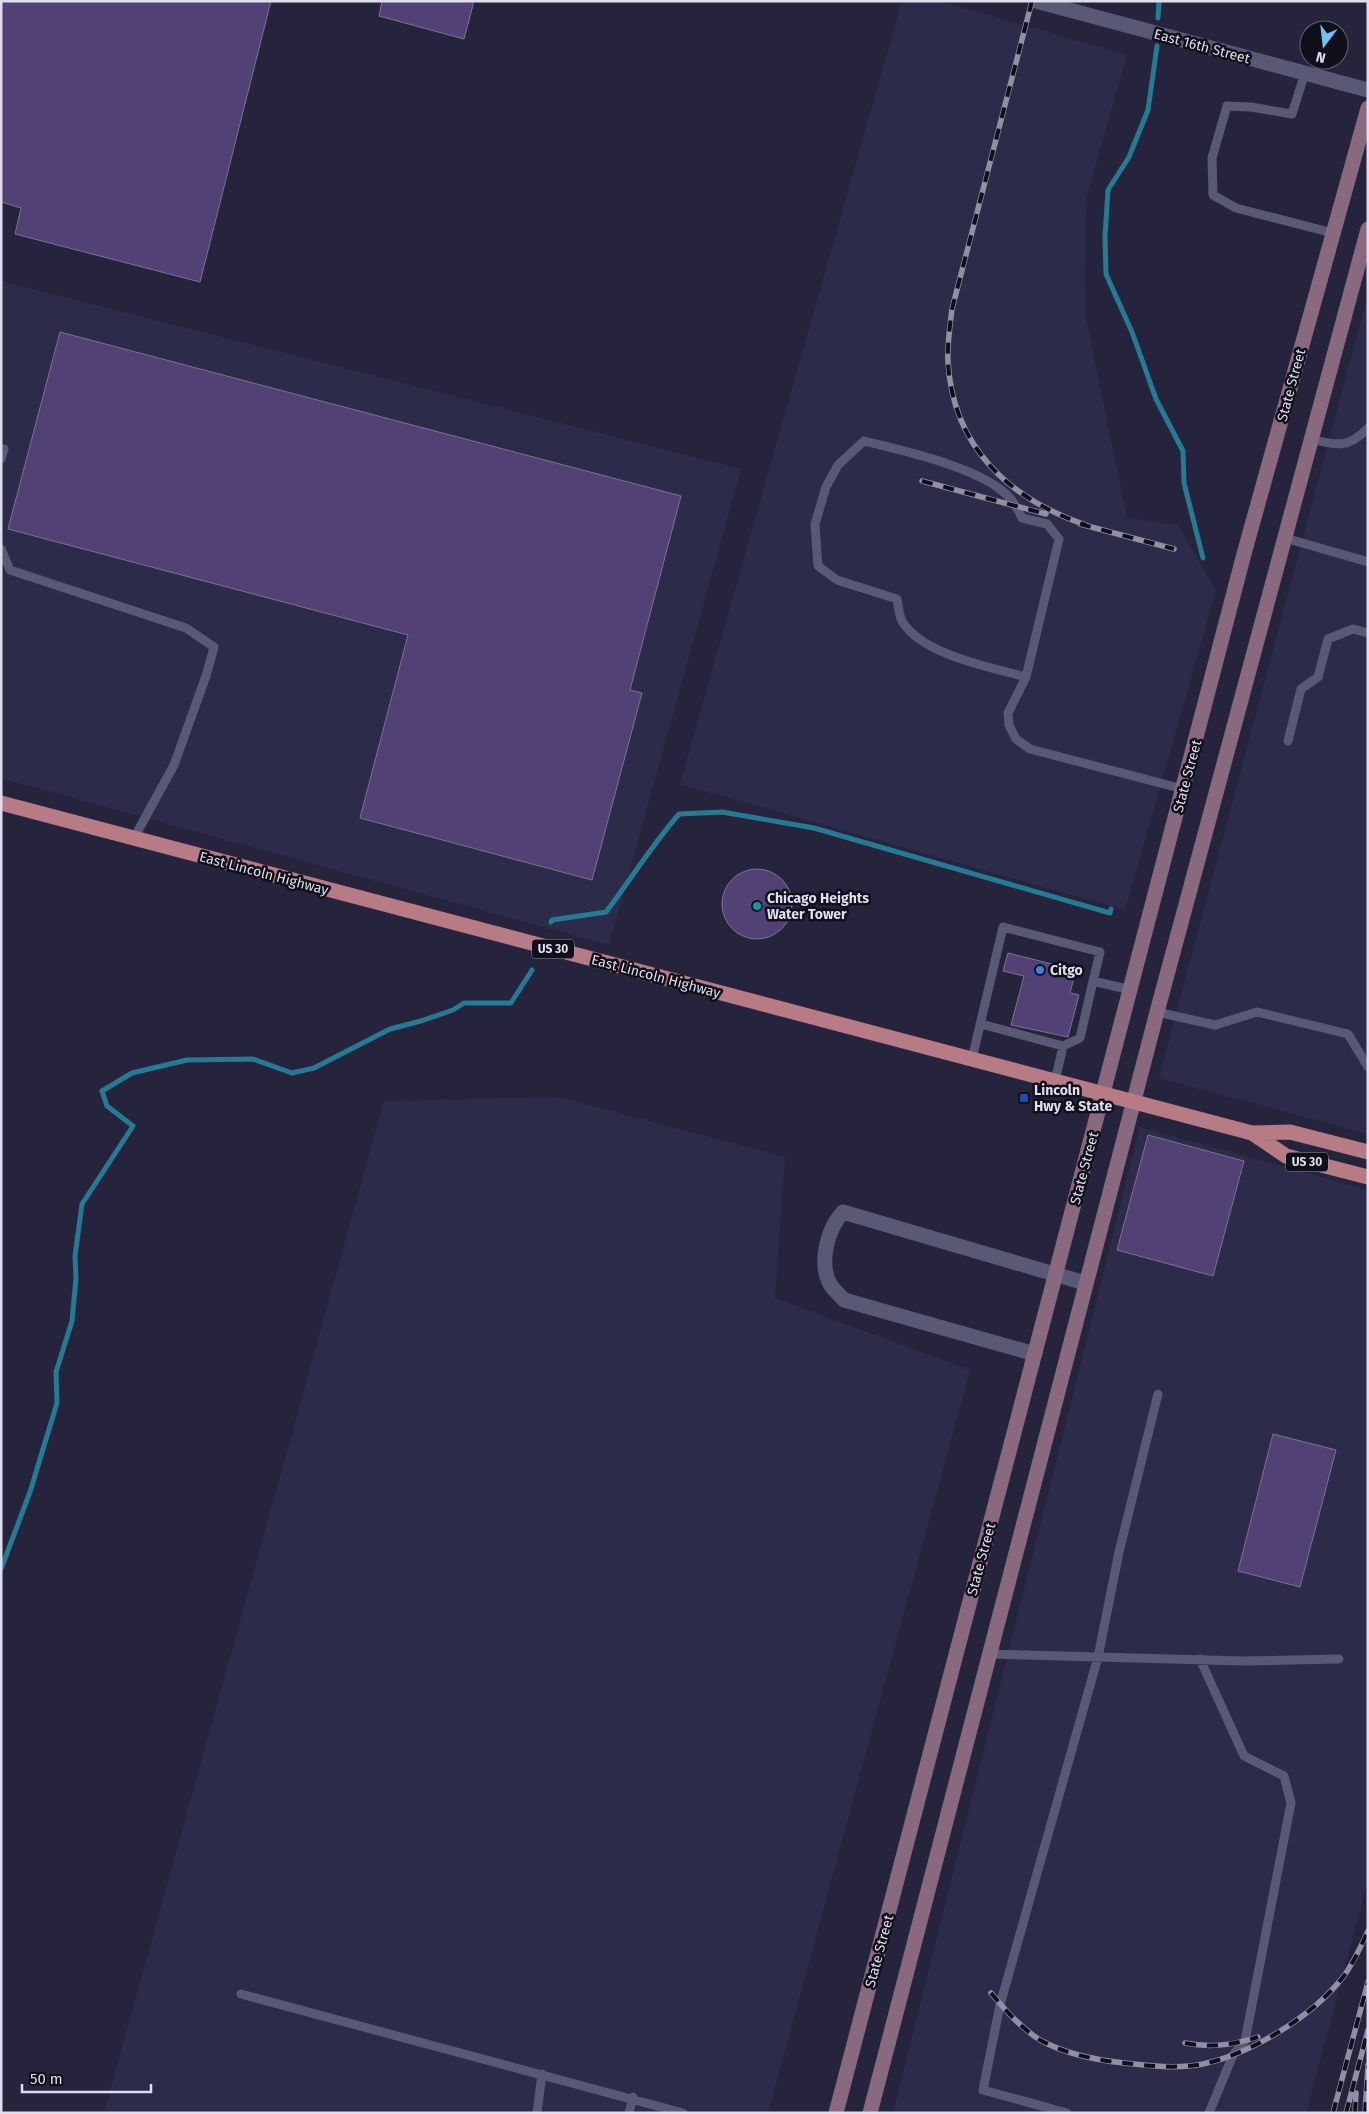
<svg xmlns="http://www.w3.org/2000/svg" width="1369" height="2114" font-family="'Fira Sans',sans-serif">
<rect width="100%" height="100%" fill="#26243d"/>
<path fill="#2d2b4a" d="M902,1H939L1127,55L1086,199L1085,313L1127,518L1178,525L1216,590L1125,910L680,784Z
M1,281L741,469L609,945L1,778Z
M1368,294V1134L1159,1078Z
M558,1097L785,1157L775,1298L970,1370L768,2113H104L384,1101Z
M1140,1127L1368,1190V1881L1306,2113H893Z"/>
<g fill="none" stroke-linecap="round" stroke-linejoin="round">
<path stroke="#257b93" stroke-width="5" d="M1158,18L1159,1
M1157,46L1148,110L1129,157L1108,190L1105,237L1106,274L1132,332L1156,399L1183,451L1184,483L1203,558
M551,922L552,920L606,912C631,879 652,845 679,814L722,812L814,828L1110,913L1111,909
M1,1569L30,1492L57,1403L56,1372L72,1321L76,1278L75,1256L82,1204L133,1126L107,1106L102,1091L132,1073L187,1060L253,1059L292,1073L314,1068L390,1029L421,1021L453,1010L464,1003H511L532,970"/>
</g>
<path fill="#524175" stroke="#7c7491" d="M1,1H271L200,282L15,234L21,208L1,202Z
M382,1H474L464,39L379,16Z
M60,332L681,496L630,690L642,693L592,880L360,818L408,635L8,529Z
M722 904a35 35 0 1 1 70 0a35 35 0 1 1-70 0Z
M1008,953L1076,970L1070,993L1079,995L1068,1037L1011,1025L1024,976L1003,971Z
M1148,1135L1244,1161L1213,1276L1117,1250Z
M1273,1434L1336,1450L1300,1587L1238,1571Z"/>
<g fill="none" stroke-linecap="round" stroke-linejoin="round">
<path stroke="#595875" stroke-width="9" d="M1305,73L1292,114L1251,107L1227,106L1212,158L1213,195L1236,208L1333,233
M1311,439C1337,446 1349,448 1368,428
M1,459L4,449
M1285,538L1368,562
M1,549L10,570L186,628L214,647L206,676L174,765L134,838
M1026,677C990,667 922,655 902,621C899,615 898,605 897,599L837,580L818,566L815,524L826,487L838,465L864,441C903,451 979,467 1007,495C1014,502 1018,509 1022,518L1047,524L1059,539L1026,677L1008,713L1009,725L1016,739L1030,749L1183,789
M1288,741L1301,689L1318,677L1328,639L1353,629L1368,633
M1157,1012L1215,1025L1257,1012L1348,1034L1368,1067
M981,1024L1063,1046L1080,1038L1093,981
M972,1059L1003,927L1100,952L1093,981L1131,990
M1055,1081L1063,1046
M989,1654L1243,1661L1339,1659
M1200,1659L1244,1756L1284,1776L1291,1803L1245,2041L1233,2055L1209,2113
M241,1994L683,2113
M537,2113L542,2074
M629,2113L633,2097
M1067,2113L983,2090L1000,2005L1098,1657L1119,1552L1158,1394"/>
<path stroke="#595875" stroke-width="15" d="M1036,1L1368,90
M1035,1354L844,1300C840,1295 832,1289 829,1282C819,1261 828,1228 843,1212L1085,1283"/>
<path stroke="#88697d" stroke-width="15" d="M836,2113L1244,554L1368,108
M870,2113L1157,1012L1368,229"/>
<path stroke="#b77b85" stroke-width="15" d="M1,803L1252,1133L1290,1132L1368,1152
M1252,1133L1286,1156L1368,1177"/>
<g stroke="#908fa4" stroke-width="5.5">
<path id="rail" d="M1032,1L952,309C950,326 947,345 948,362C953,447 1009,499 1086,525
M922,481L1046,514
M1080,524L1174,549
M991,1993C1006,2011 1021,2028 1040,2040C1065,2054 1096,2060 1124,2063C1150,2066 1177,2069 1203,2064C1251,2054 1313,2016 1343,1977C1353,1964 1361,1946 1368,1931
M1185,2043C1211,2048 1233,2045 1258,2037
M1333,2113L1368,1982
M1346,2113L1368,2030
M1355,2113L1356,2093
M1365,2113L1368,2065"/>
</g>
<use href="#rail" stroke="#100f1a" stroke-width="4" stroke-dasharray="11" stroke-linecap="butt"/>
</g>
<circle fill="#0f9aa8" stroke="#100f1a" stroke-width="2" cx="757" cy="906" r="5"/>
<circle fill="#3f7fe0" stroke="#100f1a" stroke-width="2" cx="1040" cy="970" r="5"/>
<rect fill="#1a4fb4" stroke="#100f1a" stroke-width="2" x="1019" y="1093" width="10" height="10" rx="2.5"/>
<g text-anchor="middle" stroke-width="5" stroke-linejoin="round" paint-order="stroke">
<g fill="#100f1a" stroke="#a0a0af" stroke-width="1">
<rect x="532" y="939.5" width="42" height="19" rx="4"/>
<rect x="1286" y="1152.5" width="42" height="19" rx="4"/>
</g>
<g font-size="12" font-weight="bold" fill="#dedeef">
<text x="553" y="953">US 30</text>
<text x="1307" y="1166">US 30</text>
</g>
<g font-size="14" fill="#dedeef" stroke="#100f1a">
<text transform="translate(1202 46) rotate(15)" y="5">East 16th Street</text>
<text transform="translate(1291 385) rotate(-75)" y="5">State Street</text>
<text transform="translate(1187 776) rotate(-75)" y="5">State Street</text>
<text transform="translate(264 873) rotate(15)" y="5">East Lincoln Highway</text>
<text transform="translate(656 976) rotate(15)" y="5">East Lincoln Highway</text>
<text transform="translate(1084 1168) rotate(-75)" y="5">State Street</text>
<text transform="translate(981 1559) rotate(-75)" y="5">State Street</text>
<text transform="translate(879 1951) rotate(-75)" y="5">State Street</text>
</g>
<g font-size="14" font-weight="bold" fill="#dedeef" stroke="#100f1a" text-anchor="start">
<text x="767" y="903">Chicago Heights<tspan x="767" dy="16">Water Tower</tspan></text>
<text x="1050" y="975">Citgo</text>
<text x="1034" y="1095">Lincoln<tspan x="1034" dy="16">Hwy &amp; State</tspan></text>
</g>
</g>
<rect width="1369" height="2114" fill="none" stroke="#dedeef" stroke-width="5"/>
<g transform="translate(1324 45) rotate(195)"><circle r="24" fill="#100f1a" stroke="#62626f"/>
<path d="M0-4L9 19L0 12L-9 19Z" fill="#72c1f5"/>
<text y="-8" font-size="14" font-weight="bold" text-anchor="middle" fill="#dedeef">N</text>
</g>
<path d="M22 2084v8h129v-8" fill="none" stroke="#dedeef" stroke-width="2.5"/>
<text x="30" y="2084" font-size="15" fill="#dedeef" stroke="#100f1a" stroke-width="4" paint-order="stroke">50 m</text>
</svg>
